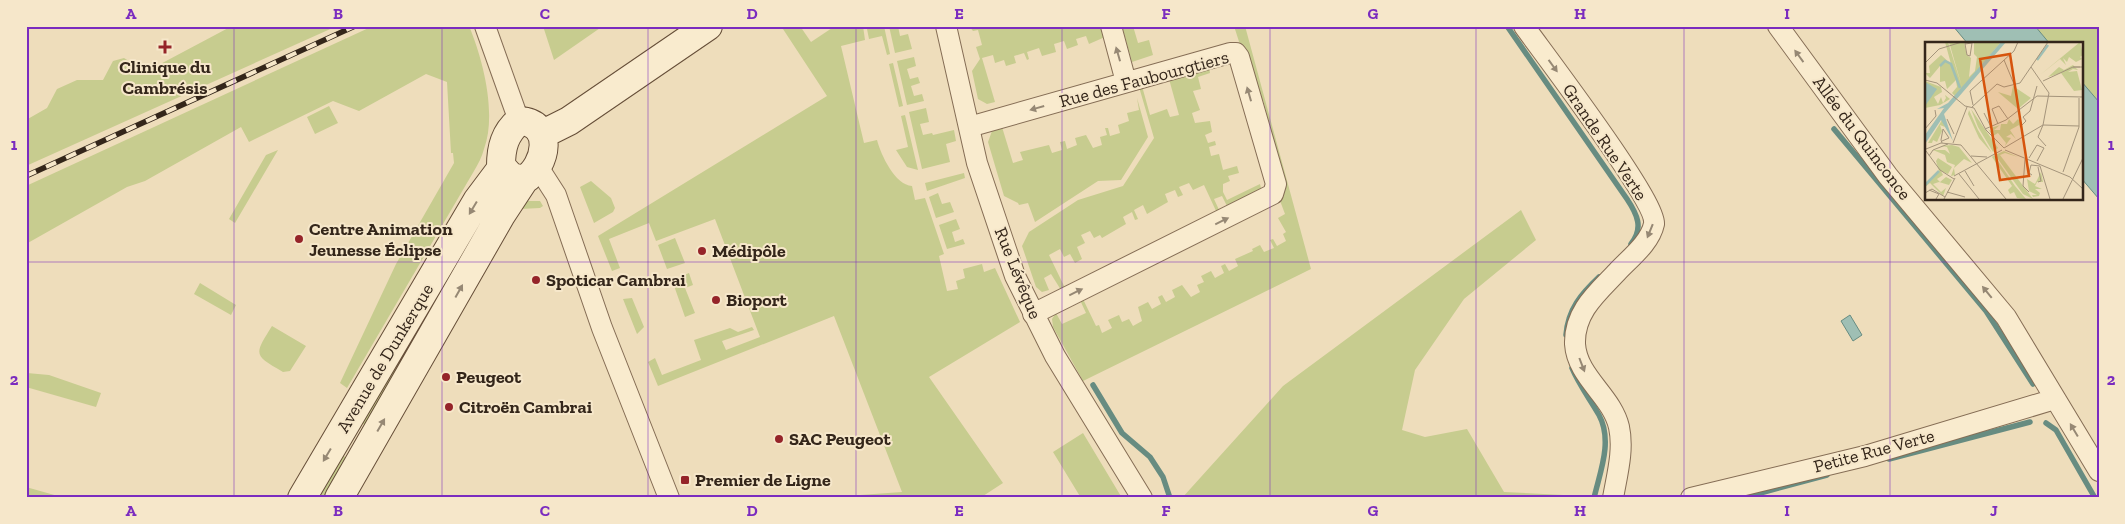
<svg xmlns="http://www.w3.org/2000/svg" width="2125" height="524" font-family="'Zilla Slab',serif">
<rect width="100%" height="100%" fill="#edb"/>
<path fill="#c7cc8f" d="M232,26H337L26,166V120L47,108L57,89L77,80H103L113,61L124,58L140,68L151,69Z
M373,26H469C483,59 497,114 484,149C482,157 478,164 474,171L347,388L340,383L396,264L454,163L453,153H451L447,82L426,74L359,111L333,101L249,142L241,127L145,181L127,187L26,244V186Z
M543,26H603L554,60Z
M781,26H800L811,42L835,26H863L865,40L841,46L864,143L877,140C881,155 895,185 912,186L915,200L925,198L944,254L939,256L947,291L958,289L956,281L965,278L963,269L982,264L984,272L995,268L1020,322L929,377L1003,483L980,498L846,496L902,492L834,316L658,386L648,362L655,358L662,375L701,360L694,340L730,328L738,332L752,327L754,330L722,341L726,350L760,337L715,219L656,241L649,223L609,239L620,268L612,271L598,236L827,96Z
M870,26H884L890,54L887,55L882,36L869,39L867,29Z
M889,26H898L900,36L908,34L912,49L895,53Z
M969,26H1106L1105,37L1089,44L1086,36L1076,39L1078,45L1067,49L1064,41L1054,44L1056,52L1042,56L1039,48L1027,52L1029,59L1027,60L1024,53L1014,56L1016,63L1006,66L1004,60L995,63L993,55L982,58L995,102L987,104L978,99L972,71L980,59L976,47L982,45L978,30L973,31Z
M1122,26H1133L1138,43L1149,40L1153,55L1132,62Z
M1234,26H1245L1311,269L1083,381L1053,327L1052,319L1056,313L1062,324L1086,313L1080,300L1083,299L1096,326L1099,325L1102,333L1112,328L1108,320L1119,315L1122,322L1129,319L1133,326L1142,321L1138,307L1148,302L1152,309L1161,304L1158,297L1162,295L1166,302L1175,297L1172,290L1182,285L1191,297L1200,292L1197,285L1204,282L1201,276L1211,271L1215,278L1224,273L1221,266L1225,264L1229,271L1238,266L1235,259L1253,251L1252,249L1260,245L1264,252L1274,248L1270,240L1273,239L1277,246L1286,241L1283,234L1286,232L1278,218L1285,214L1279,198L1266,130L1270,126L1263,100L1257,98Z
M2035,26H2099V102L2081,81V44H2050Z
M914,57L916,66L907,69L910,79L918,77L920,83L911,86L914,96L922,94L924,101L907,105L897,61Z
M893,63L903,106L899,107L889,64Z
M1209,67L1210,73L1198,77L1201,89L1193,91L1200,110L1192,113L1195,123L1210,121L1212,132L1205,135L1208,143L1215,141L1216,145L1209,147L1211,156L1219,154L1223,170L1237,166L1239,173L1228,176L1230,181L1223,184V192L1227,200L1260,184L1261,188L1255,194L1228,208L1222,196L1214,199L1220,212L1217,213L1204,185L1193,190L1189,183L1179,187L1183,195L1178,197L1175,190L1165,194L1168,202L1147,214L1143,205L1134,210L1138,219L1135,220L1132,212L1123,217L1126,224L1102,238L1100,235L1094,238L1090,231L1081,235L1085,243L1077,247L1082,259L1075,263L1070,254L1064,257L1060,249L1049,255L1065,288L1061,290L1051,274L1044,278L1049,290L1042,292L1036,287L1022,246L1029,232L1078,200L1123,186L1154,138L1139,87L1142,86L1150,115L1167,109L1170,117L1179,115L1169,79Z
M1137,98L1148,137L1121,180L1098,181L1035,222L1028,203L1019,205L1018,203L1004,196L988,142L992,131L1002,127L1013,163L1023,160L1020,152L1049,145L1052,153L1062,150L1060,142L1065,141L1067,149L1077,145L1075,138L1086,135L1093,148L1102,145L1100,137L1107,135L1105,128H1108L1110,136L1120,133L1118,125L1129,121L1127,113L1139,110Z
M329,106L338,123L315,134L307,117Z
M926,108L929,122L920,124L923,135L932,133L933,135L954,130L956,141L946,144L950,162L922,169L909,112Z
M905,115L918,170L907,167L896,150L908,147L901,116Z
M278,150L235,223L229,219L266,155Z
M964,173L965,178L927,191L925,183Z
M591,181L611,198L615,208L613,212L594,223L580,187Z
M938,193L942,204L950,202L954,212L936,218L929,197Z
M528,201H540L543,206L540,208L520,209L521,203Z
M1521,210L1536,240L1464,299L1415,370L1402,430L1425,437L1467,429L1504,492L1583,496V498H1182L1283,386Z
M480,212L490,218L370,423L365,425L361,423Z
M956,219L960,229L952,232L955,242L963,239L965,244L947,249L939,225Z
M675,238L685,263L667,269L658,245Z
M689,273L693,285L685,288L695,313L685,317L672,280Z
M200,283L236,305L231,315L194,294Z
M632,298L644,327L637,334L623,299Z
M272,326L306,346L290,371L283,372C253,355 254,355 272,326Z
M27,373L49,375L101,393L96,407L26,387Z
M1083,433L1122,498H1081L1053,452Z
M338,453L349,459L327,498H312Z
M26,487L65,498H26Z"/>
<path fill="#9fbfb4" stroke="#678c81" d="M1953,26H2035L2050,44H1968Z
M2081,81L2099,102V199L2081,178Z
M1850,315L1862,335L1853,341L1841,321Z"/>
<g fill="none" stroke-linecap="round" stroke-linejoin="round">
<path stroke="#678c81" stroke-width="5.5" d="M1507,26L1627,199C1637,214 1644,228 1631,244
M1834,129L1986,311L2033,384
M1566,335C1568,309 1581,294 1599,277
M1572,368C1579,385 1590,399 1599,415C1613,441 1600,472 1594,498
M1093,385L1122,433L1150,457L1163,477L1170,498
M2046,423L2056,430L2095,498
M1889,459L2030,422
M1742,498L1827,475"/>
<g stroke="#856d55" stroke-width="22">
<path id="street" d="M485,26L519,121
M946,26L977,163L1015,276L1055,356L1142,498
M1111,26L1126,82
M1524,26C1544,54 1657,202 1654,224C1650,243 1630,258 1617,272C1597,293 1574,312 1575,344C1577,377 1612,396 1619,427C1624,450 1617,475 1613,498
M1778,26L1888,176L2006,317L2099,471
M969,127L1230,53H1236L1239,57L1276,184L1273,194L1033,314
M538,167L556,195L602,328L669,498
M1691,498L1865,456L2055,399"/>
</g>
<g stroke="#664e38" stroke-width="30">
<path id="secondary" d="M519,121C555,122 547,166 524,180L511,177L501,166C501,147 505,133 519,121Z
M543,134L569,121L708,26
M302,498L477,201L501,169
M339,498L501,215L524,180"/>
</g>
<use href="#street" stroke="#f9ebce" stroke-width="20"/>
<use href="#secondary" stroke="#f9ebce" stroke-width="28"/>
<g stroke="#34261a" stroke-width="5.5">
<path id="rail" d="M26,176L355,26"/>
</g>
<use href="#rail" stroke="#f6e7ca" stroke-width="4" stroke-dasharray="11" stroke-linecap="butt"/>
</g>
<defs><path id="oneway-solid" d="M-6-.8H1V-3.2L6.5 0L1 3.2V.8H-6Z" transform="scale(1.25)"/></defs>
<g fill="#968874">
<use href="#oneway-solid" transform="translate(1118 54) rotate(-106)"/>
<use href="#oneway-solid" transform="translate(1799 56) rotate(-126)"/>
<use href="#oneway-solid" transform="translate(1553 66) rotate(54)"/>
<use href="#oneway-solid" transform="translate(1249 94) rotate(-106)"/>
<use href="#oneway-solid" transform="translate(1037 108) rotate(164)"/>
<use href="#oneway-solid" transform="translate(473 208) rotate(121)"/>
<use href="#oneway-solid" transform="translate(1222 221) rotate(-26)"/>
<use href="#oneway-solid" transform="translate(1650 231) rotate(112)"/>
<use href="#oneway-solid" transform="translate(459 291) rotate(-61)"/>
<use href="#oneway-solid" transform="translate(1076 292) rotate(-26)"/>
<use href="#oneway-solid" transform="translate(1987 292) rotate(-129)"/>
<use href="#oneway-solid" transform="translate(1582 365) rotate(69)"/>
<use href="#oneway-solid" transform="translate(381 425) rotate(-60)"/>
<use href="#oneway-solid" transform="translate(2074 430) rotate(-121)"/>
<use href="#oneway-solid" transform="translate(327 455) rotate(121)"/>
</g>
<path fill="none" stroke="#7b2cbf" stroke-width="1" stroke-opacity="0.55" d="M234,26V498M442,26V498M648,26V498M856,26V498M1062,26V498M1270,26V498M1476,26V498M1684,26V498M1890,26V498M26,262H2099"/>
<g fill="#952429" stroke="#f6e7ca" stroke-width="2">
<path d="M162.5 39.5h5v5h5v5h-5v5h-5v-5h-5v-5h5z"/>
<circle cx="299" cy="239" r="5"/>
<circle cx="702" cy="251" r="5"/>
<circle cx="536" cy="280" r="5"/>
<circle cx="716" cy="300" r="5"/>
<circle cx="446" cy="377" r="5"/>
<circle cx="449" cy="407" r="5"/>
<circle cx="779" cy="439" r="5"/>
<rect x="680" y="475" width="10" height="10" rx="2.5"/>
</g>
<g text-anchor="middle" stroke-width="4" stroke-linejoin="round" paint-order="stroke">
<g font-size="18" font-weight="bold" fill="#34261a" stroke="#f6e7ca" text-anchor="start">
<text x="165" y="73" text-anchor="middle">Clinique du<tspan x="165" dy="21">Cambrésis</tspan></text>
<text x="309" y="235">Centre Animation<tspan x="309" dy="21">Jeunesse Éclipse</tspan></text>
<text x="712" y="257">Médipôle</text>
<text x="546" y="286">Spoticar Cambrai</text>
<text x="726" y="306">Bioport</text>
<text x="456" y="383">Peugeot</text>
<text x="459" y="413">Citroën Cambrai</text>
<text x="789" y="445">SAC Peugeot</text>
<text x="695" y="486">Premier de Ligne</text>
</g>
<g font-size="18" fill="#34261a" stroke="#f6e7ca">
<text transform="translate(1144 79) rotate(-15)" y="6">Rue des Faubourgtiers</text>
<text transform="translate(1862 138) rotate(53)" y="6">Allée du Quinconce</text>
<text transform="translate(1605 142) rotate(56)" y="6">Grande Rue Verte</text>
<text transform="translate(1018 273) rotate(68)" y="6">Rue Lévêque</text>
<text transform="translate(385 358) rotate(-59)" y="6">Avenue de Dunkerque</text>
<text transform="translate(1874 451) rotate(-15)" y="6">Petite Rue Verte</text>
</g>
</g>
<g transform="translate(1925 42)">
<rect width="158" height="158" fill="#edb"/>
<path d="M20,0H23L37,45L24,0H42L39,1L42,13L46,16L44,35L50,29L52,15L49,12V0H76L30,54L27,51L32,45L31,38L22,47L20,39L15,40V24L5,36L0,31H5L4,24L16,13L26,22ZM155,0L158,13L155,15L157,17L151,20L144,15L142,20L138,16L141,23L135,17L115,33ZM148,23L153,28L148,27L143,30L152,29L157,48L149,49L136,31L123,35L134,25L139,28ZM0,39L16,45L17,50L9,55L13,62L16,55L18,61L21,56L20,53L25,57L15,63L0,66ZM88,44L106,56L93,67L73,50L86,54ZM46,67L73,106L68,110L53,85ZM44,68L53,88L67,111L54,96L43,72ZM84,77L88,82L93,77L97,81L95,86L94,83L85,88L91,97L86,92L81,95L86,96L80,104L81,101L73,91L68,94L63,87L69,92L66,86L75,83L69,88H75L76,82H82ZM17,78L20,85L15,83L17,89L12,100L8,98L7,101H3ZM16,104L27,103L34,105L47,121L39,117L29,126L30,133L26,134L30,123L22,120L20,113L8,108H20L25,112L22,105ZM79,109L93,115L80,111L75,113L108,157L98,152L70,113ZM69,113L90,144L101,157L92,156L89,150L85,152L83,148L87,144L67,115ZM13,116L27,125L23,132L16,129L18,133L12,137L15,140L21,135L27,138L24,143L14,140L8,142L16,150L21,146L18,154L5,141L0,145V141L14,129L11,119ZM116,130L118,140H112L110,144L117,147H110L115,151L114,154L108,155L107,153H112L104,149L102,137L110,142Z" fill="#c7cc8f"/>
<path d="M76,0H81L19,72L28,99L16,78L0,102V93L19,66L12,67L23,61ZM0,40L12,47L0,64Z" fill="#9fbfb4"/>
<path fill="none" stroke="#9fbfb4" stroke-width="2.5" d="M112,18L123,3M15,24L20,19L26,22L35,46M0,143L14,129"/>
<path fill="none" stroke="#a4947b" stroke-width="1" d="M40,0V2L42,13L45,14L47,1L40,2M79,18L89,42M0,21L14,7L37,0M155,25H148H158M0,38L12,41L40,64L49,66L61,88L79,106M118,39L148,25M48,63L45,49L89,9L93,0M47,65L72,42L79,45L95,41L123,0M59,71L66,85M22,77L29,92M73,82L67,67L74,64L83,77M0,87L11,74L10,68M60,87L81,78L112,54L158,55M98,95L96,84L101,79L98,75L105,69L112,44M17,99L24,96L18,87L16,98L17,101M28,101L42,65M121,104L113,95L118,83L154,84M79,106L118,83L124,51L106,25M1,107L16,101L36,103L81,157M80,108L145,135L158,147M1,109L15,128L29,137M4,114L8,108L23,102M46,114L62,115M104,116L112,103L119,106L112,119M100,117L98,144L104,150M115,124L125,157M113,125L116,139L113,140M40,129L49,144M138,130L154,85V56M34,132L54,157M107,133L104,131L106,123L115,124M29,134L77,108M4,148L14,152L11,157M22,150L40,155M0,151L7,147L20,155M19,157L30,136M138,157L158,116"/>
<path fill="#d6540d" fill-opacity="0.15" stroke="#d6540d" stroke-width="2.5" d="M85,12L104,134L75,138L55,17Z"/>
<rect width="158" height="158" fill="none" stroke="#34261a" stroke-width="2.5"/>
</g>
<rect width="2125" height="524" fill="none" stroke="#f6e7ca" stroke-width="55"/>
<rect x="28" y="28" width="2070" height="468" fill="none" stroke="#7b2cbf" stroke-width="2"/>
<g font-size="16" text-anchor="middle" font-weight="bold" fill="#7b2cbf">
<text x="131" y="19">A</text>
<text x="338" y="19">B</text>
<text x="545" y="19">C</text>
<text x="752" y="19">D</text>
<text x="959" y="19">E</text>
<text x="1166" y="19">F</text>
<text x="1373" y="19">G</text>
<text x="1580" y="19">H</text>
<text x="1787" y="19">I</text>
<text x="1994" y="19">J</text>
<text x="14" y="150">1</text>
<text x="2111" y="150">1</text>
<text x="14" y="385">2</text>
<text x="2111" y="385">2</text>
<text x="131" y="516">A</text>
<text x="338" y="516">B</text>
<text x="545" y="516">C</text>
<text x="752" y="516">D</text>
<text x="959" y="516">E</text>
<text x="1166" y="516">F</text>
<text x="1373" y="516">G</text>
<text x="1580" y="516">H</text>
<text x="1787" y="516">I</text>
<text x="1994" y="516">J</text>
</g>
</svg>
